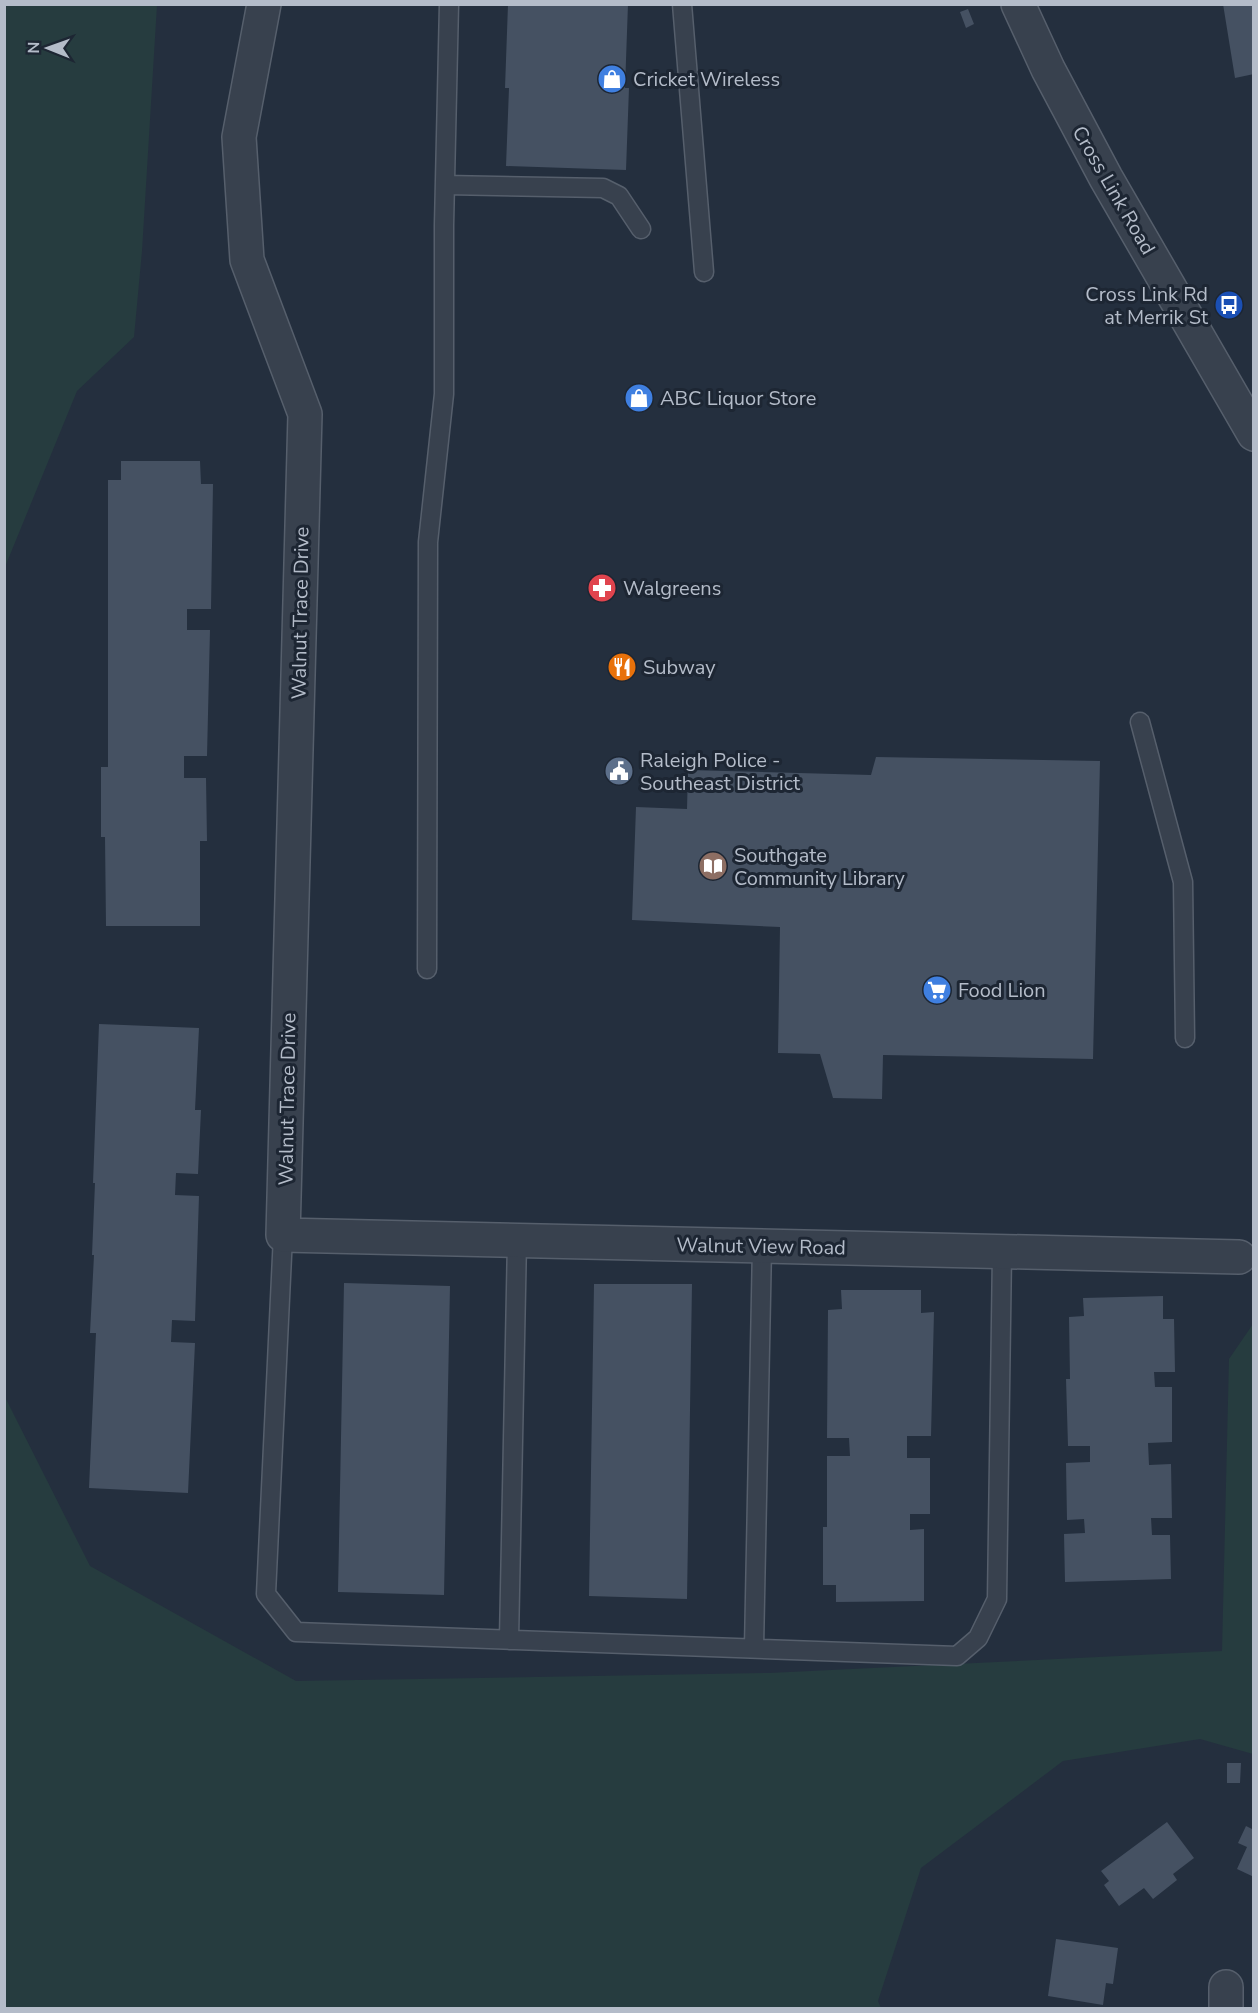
<svg xmlns="http://www.w3.org/2000/svg" width="1258" height="2013" font-family="'Nunito Sans',sans-serif">
<rect width="100%" height="100%" fill="#242f3e"/>
<path fill="#263c3f" d="M5,4L157,5L142,251L134,337L77,391L5,567Z
M1253,1324V1754L1200,1739L1063,1761L921,1868L878,2001L881,2008H5L4,1395L90,1566L296,1681L769,1673L1222,1651L1229,1359Z"/>
<path fill="#455162" d="M508,4H628L625,88H629L626,170L506,166L509,88H505Z
M1223,4H1254V74L1235,78Z
M968,9L974,24L966,28L960,12Z
M121,461H200L201,484H213L211,609H187V630H210L207,756H184V778H206L207,841H200V926H106L105,837H101V767H108V480H121Z
M876,757L1100,761L1093,1059L883,1055L882,1099L833,1098L820,1054L778,1053L780,927L632,920L636,807L687,809L688,770L871,775Z
M99,1024L199,1028L195,1110H201L198,1174L176,1173L175,1195L199,1196L195,1321L172,1320L171,1342L195,1343L188,1493L89,1488L96,1333H90L94,1255H92L95,1183H93Z
M344,1283L450,1286L444,1595L338,1592Z
M594,1284H692L687,1599L589,1596Z
M841,1290H921V1313L934,1312L931,1436H907V1458H930V1514H910V1530L924,1529V1601L836,1602V1585H823V1527H827V1456H850L849,1438H827L828,1310L842,1309Z
M1163,1296V1319H1174L1175,1372H1154L1155,1387H1172V1442L1148,1443L1149,1465L1171,1464L1172,1518H1151L1152,1535H1170L1171,1579L1065,1582L1064,1534L1085,1533L1084,1519L1067,1520L1066,1463L1090,1462V1446H1068L1066,1379H1070L1069,1317L1084,1316L1083,1298Z
M1227,1763H1241L1240,1783H1227Z
M1167,1822L1194,1858L1173,1874L1177,1880L1153,1899L1144,1888L1119,1906L1104,1885L1109,1881L1101,1871Z
M1246,1826L1254,1830V1877L1237,1869L1247,1847L1238,1843Z
M1056,1939L1118,1948L1113,1984L1106,1983L1103,2005L1048,1996Z"/>
<g fill="none" stroke-linecap="round" stroke-linejoin="round">
<g stroke="#565f6c" stroke-width="21">
<path id="service" d="M682,4L704,272
M445,185L603,188L619,196L641,229
M1140,722L1183,882L1185,1038
M427,969L428,542L444,394V225L449,4
M283,1235L266,1594L296,1632L957,1656L978,1638L997,1599L1002,1252
M509,1640L517,1240
M754,1648L762,1246"/>
</g>
<g stroke="#565f6c" stroke-width="36">
<path id="minor" d="M264,4L239,137L247,260L305,414L283,1235L1239,1257
M1226,2008V1987"/>
</g>
<g stroke="#565f6c" stroke-width="36">
<path id="tertiary" d="M1018,4L1048,69L1106,178L1254,434"/>
</g>
<use href="#service" stroke="#38414e" stroke-width="18"/>
<use href="#minor" stroke="#38414e" stroke-width="33"/>
<use href="#tertiary" stroke="#38414e" stroke-width="33"/>
</g>
<defs>
<g id="shop-disc" transform="scale(1.5)"><circle r="9.5" fill="#3f7fe0" stroke="#1d2633"/><path d="M-5-2.5h2.3a2.7 3.5 0 0 1 5.4 0H5L5.5 6h-11ZM-1.5-2.5h3a1.5 2.3 0 0 0-3 0Z" fill="#fff"/></g>
<g id="bus-disc" transform="scale(1.5)"><circle r="9.5" fill="#1a4fb4" stroke="#1d2633"/><path d="M-5-6H5V4H4V6H2V4H-2V6H-4V4H-5ZM-3.5-4V0h7V-4ZM-3.5 1.2v1.5H-2V1.2ZM2 1.2v1.5H3.5V1.2Z" fill="#fff"/></g>
<g id="pharmacy-disc" transform="scale(1.5)"><circle r="9.5" fill="#e0444e" stroke="#1d2633"/><path d="M-2-6h4v4h4v4h-4v4h-4v-4h-4v-4h4Z" fill="#fff"/></g>
<g id="restaurant-disc" transform="scale(1.5)"><circle r="9.5" fill="#e8710a" stroke="#1d2633"/><path d="M-5-6h1v4h1v-4h1v4h1v-4h1v5L-1.5 .5V6h-2V.5L-5-1ZM5-6V6H3V1.5H1.5Q1.5-4 5-6Z" fill="#fff"/></g>
<g id="civic-disc" transform="scale(1.5)"><circle r="9.5" fill="#5c6f8a" stroke="#1d2633"/><path d="M-.6-6.5H3V-4.5H.6V-3L4-1V1h2V6H-6V1h2V-1L-.6-3ZM-1.2 2.5V6h2.4V2.5Z" fill="#fff"/></g>
<g id="library-disc" transform="scale(1.5)"><circle r="9.5" fill="#8d6e63" stroke="#1d2633"/><path d="M-6-4Q-3-5.5-.7-3.5V5Q-3 3-6 4ZM6-4Q3-5.5 .7-3.5V5Q3 3 6 4Z" fill="#fff"/></g>
<g id="supermarket-disc" transform="scale(1.5)"><circle r="9.5" fill="#3f7fe0" stroke="#1d2633"/><path d="M-6-5.5h2.5l.6 2H6L4.5 2H-2.5L-4.4-4H-6ZM-1.5 3.2a1.3 1.3 0 1 0 .1 0ZM3 3.2a1.3 1.3 0 1 0 .1 0Z" fill="#fff"/></g>
</defs>
<g fill-rule="evenodd">
<use href="#shop-disc" x="612" y="79"/>
<use href="#bus-disc" x="1229" y="305"/>
<use href="#shop-disc" x="639" y="398"/>
<use href="#pharmacy-disc" x="602" y="588"/>
<use href="#restaurant-disc" x="622" y="667"/>
<use href="#civic-disc" x="619" y="771"/>
<use href="#library-disc" x="713" y="866"/>
<use href="#supermarket-disc" x="937" y="990"/>
</g>
<g text-anchor="middle" stroke-width="6" stroke-linejoin="round" paint-order="stroke">
<g font-size="20" fill="#b4bcc9" stroke="#1d2633" text-anchor="start">
<text x="633" y="86">Cricket Wireless</text>
<text x="1208" y="301" text-anchor="end">Cross Link Rd<tspan x="1208" dy="23">at Merrik St</tspan></text>
<text x="660" y="405">ABC Liquor Store</text>
<text x="623" y="595">Walgreens</text>
<text x="643" y="674">Subway</text>
<text x="640" y="767">Raleigh Police -<tspan x="640" dy="23">Southeast District</tspan></text>
<text x="734" y="862">Southgate<tspan x="734" dy="23">Community Library</tspan></text>
<text x="958" y="997">Food Lion</text>
</g>
<g font-size="20" fill="#b4bcc9" stroke="#1d2633">
<text transform="translate(1114 190) rotate(60)" y="7">Cross Link Road</text>
<text transform="translate(300 613) rotate(-89)" y="7">Walnut Trace Drive</text>
<text transform="translate(287 1099) rotate(-89)" y="7">Walnut Trace Drive</text>
<text transform="translate(761 1246) rotate(1)" y="7">Walnut View Road</text>
</g>
</g>
<rect width="1258" height="2013" fill="none" stroke="#b4bcc9" stroke-width="12"/>
<g transform="translate(48 48) rotate(271)" stroke="#1d2633" stroke-width="4.5" paint-order="stroke">
<path d="M0-4.5L10 22L0 15L-10 22Z" fill="#b4bcc9"/>
<text y="-9" font-size="16" font-weight="bold" text-anchor="middle" fill="#b4bcc9">N</text>
</g>
</svg>
